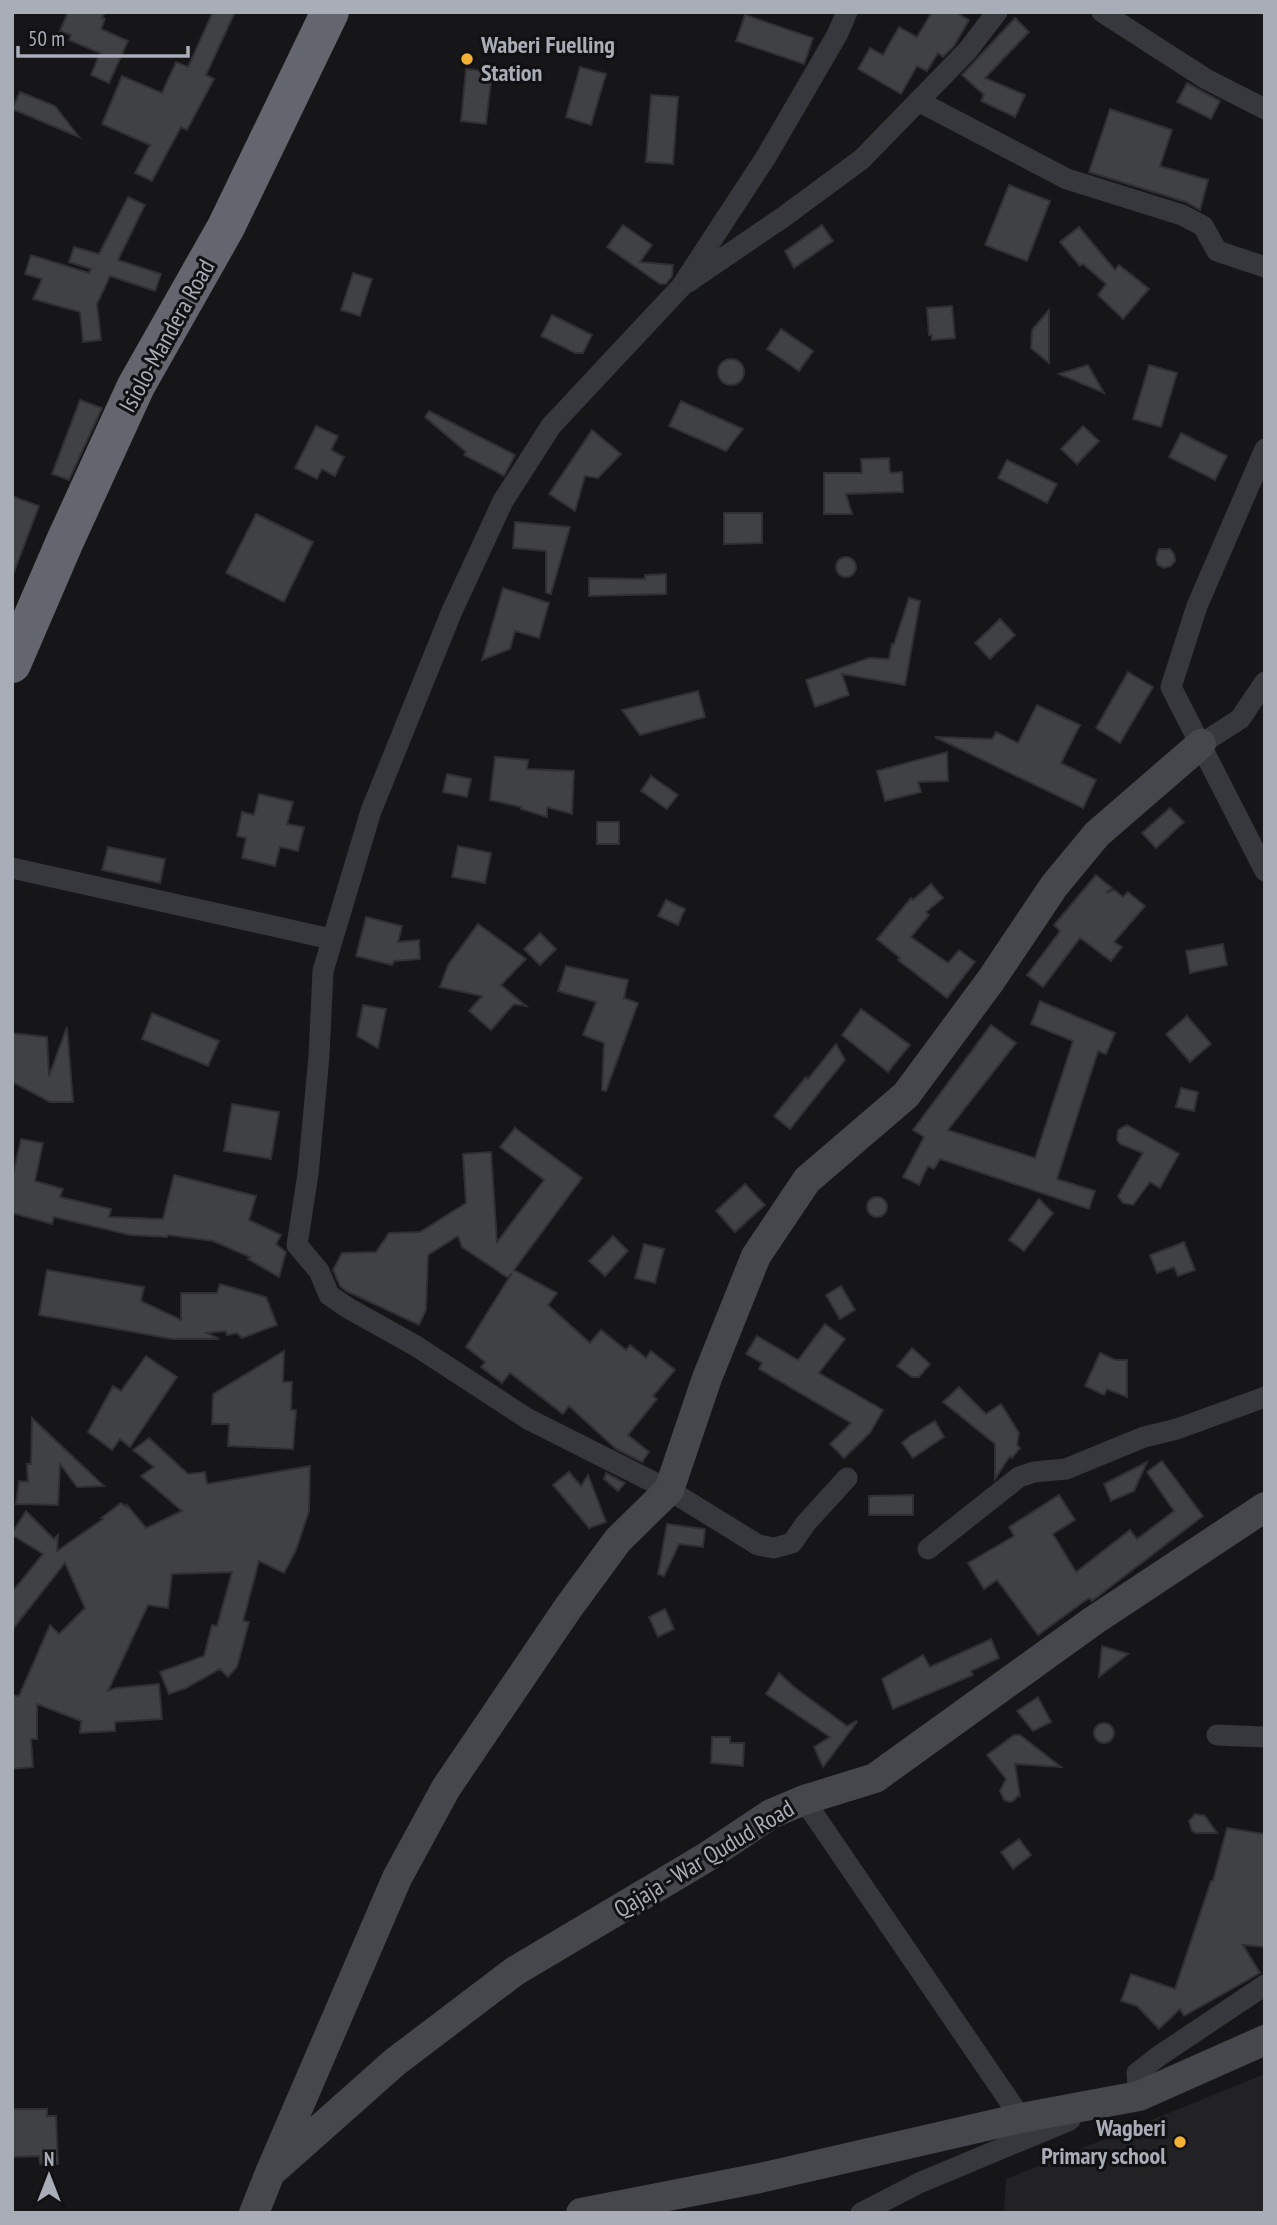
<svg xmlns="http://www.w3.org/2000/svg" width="1277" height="2225" font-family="'PT Sans Narrow',sans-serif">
<rect width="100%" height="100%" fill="#161618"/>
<path fill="#222225" d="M1265,2074V2213H1004L1006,2179Z"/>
<path fill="#404145" stroke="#303034" stroke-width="2" d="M68,12H105L102,18L105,19L101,29L128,41L109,83L91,75L100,53L69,40L71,35L60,31Z
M213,12H235L206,75L214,79L187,130L181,127L152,181L135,173L150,145L102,124L122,76L162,93L176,62L188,67Z
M932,12H955L969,20L954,46L943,57L938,53L927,71L917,66L901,94L858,69L870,48L883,55L899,27L917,37Z
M745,15L813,38L804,64L736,41Z
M1015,18L1029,32L985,78L1025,95L1015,117L981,101L984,95L962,75Z
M580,67L606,74L591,125L566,117Z
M466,69L492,72L486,124L461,121Z
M1187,83L1220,101L1211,119L1177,102Z
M20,92L55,106L79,137L12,109Z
M651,95L678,97L673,164L646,162Z
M1110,109L1172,130L1160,166L1208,180L1200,210L1186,202L1089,172Z
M1009,185L1050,201L1027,261L985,245Z
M128,197L145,205L118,260L161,274L155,291L110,276L97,304L101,340L83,342L80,312L33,299L42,279L25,274L31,255L89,273L91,269L69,262L74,247L99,254Z
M623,225L652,245L640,262L673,265L672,276L666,284H660L607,247Z
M822,225L833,241L794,268L785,251Z
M1079,227L1115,270L1119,265L1149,289L1123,319L1098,295L1106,284L1083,264L1080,266L1060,242Z
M353,273L372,279L360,316L341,310Z
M952,306L955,338L932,340V335H929L927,308Z
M1049,310V363L1031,348L1032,330Z
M552,315L592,335L583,353H575L541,336Z
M781,329L813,351L799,371L767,349Z
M718 372a13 13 0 1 1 26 0a13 13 0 1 1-26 0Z
M1088,365L1104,393L1059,374Z
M1149,365L1177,373L1161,427L1133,419Z
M80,400L102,408L69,480L52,474Z
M681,401L694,407L743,429L726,451L669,426Z
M429,411L515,455L504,476L464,455L466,452L425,417Z
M316,426L338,436L331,450L344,457L335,476L322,469L317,479L295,468Z
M1083,426L1099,441L1077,464L1061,449Z
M592,430L621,454L598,478L585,476L575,511L549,494Z
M1181,433L1227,456L1215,480L1169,457Z
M889,458L890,473L902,472L903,492L846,494L852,514H824V473H862L861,459Z
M1007,460L1057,484L1047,503L998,478Z
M12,496L39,506L14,572H12Z
M724,513H762V543L724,544Z
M256,514L313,542L284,602L226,573Z
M515,522L570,527L551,594L546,593V551L513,548Z
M1159,549H1170L1174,554L1175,561L1171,566L1164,568L1158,565L1156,559Z
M836 567a10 10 0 1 1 20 0a10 10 0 1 1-20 0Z
M666,574V594L589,596V578L645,579V575Z
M503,588L549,603L539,638L515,631L510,649L482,660Z
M909,598L920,601L905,685L842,674L849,695L815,707L806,680L869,658L889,659L892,644H894Z
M1000,619L1015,635L990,659L975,643Z
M1128,672L1153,687L1120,743L1096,728Z
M698,691L705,717L640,735L622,710Z
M1037,705L1080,725L1061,763L1096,780L1083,808L935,737L992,739L996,732L1018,743Z
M947,752L948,781L918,782L921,792L885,801L877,771Z
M495,757L528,760L527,769L574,771L572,814L547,807V817L521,809V807L490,800Z
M447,774L471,779L467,797L443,792Z
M651,776L678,795L667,809L641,791Z
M259,794L293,802L287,824L304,827L298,851L280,847L275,866L242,858L246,838L237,836L242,812L254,815Z
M1170,808L1184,822L1156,848L1142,833Z
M597,822H619V844H597Z
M458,846L491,853L485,883L452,877Z
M108,847L165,859L160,883L102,870Z
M1096,875L1112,888L1106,893L1114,890L1123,897L1128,892L1145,906L1114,942L1122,947L1111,961L1080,938L1043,987L1027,975L1060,931L1054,925Z
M931,884L943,898L926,912L929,915L911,937L948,963L959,950L975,962L947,998L898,960L900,958L877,939L911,898L913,900Z
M666,900L685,909L678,925L658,916Z
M366,917L402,926L398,942L419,940L420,959L394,961L392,965L356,956Z
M478,924L526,959L501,985L526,1006L514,1004L491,1030L469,1011L482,996L440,987L448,965Z
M540,933L556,949L540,965L524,949Z
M1223,944L1227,965L1190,973L1186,951Z
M566,966L628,980L624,998L638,1003L606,1091L602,1090L604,1043L583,1035L596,1002L558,991Z
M1040,1001L1115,1033L1106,1054L1098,1051L1057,1179L1095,1191L1089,1209L940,1159L934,1169L928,1166L919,1185L903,1177L924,1137L913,1130L991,1025L1016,1043L948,1130L1035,1158L1073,1041L1031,1024Z
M363,1005L386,1009L378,1048L357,1036Z
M861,1009L910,1045L888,1072L842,1035Z
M152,1013L219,1041L208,1066L142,1039Z
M1187,1016L1211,1044L1190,1062L1166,1034Z
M67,1027L73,1102H50L12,1082V1033L47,1037L49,1076Z
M836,1044L845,1060L790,1129L774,1116L806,1077L808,1079Z
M1181,1088L1198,1092L1194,1111L1176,1107Z
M232,1104L279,1112L271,1159L224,1151Z
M1127,1125L1179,1154L1160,1188L1150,1182L1133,1205L1123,1203L1118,1196L1143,1153L1120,1144L1117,1140L1118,1130Z
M515,1128L582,1178L514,1270L557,1293L548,1305L590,1343L601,1330L626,1350L630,1345L646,1358L651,1351L675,1370L653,1396L657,1399L628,1435L649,1452L642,1462L616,1449L569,1406L563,1414L510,1373L502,1383L481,1367L485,1362L466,1347L512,1273L508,1278L462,1247L458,1236L428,1255L426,1310L419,1325L346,1291L340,1286L333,1270L342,1253L376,1252L389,1233L420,1232L466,1203L463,1154L491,1152L497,1242L544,1180L500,1147Z
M21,1139L43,1143L35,1181L63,1189L60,1197L111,1209L109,1217L163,1219L174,1175L256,1196L249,1220L281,1235L276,1244L286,1252L279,1277L248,1259L250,1257L213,1241L168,1235L167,1237L130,1235L54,1217L52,1224L12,1213V1179Z
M745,1184L765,1205L735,1232L716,1211Z
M867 1207a10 10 0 1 1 20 0a10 10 0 1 1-20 0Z
M1039,1199L1053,1213L1024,1251L1009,1240Z
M613,1236L628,1251L605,1276L589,1261Z
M1184,1242L1195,1270L1178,1276L1174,1267L1157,1273L1150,1255Z
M644,1244L664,1249L655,1283L635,1278Z
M47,1270L144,1287L141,1301L181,1320V1293H217L220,1284L266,1297L277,1325L242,1338L237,1333L227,1335L226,1331L207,1333L219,1339H172L39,1315Z
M841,1286L855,1310L840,1319L826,1295Z
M825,1324L845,1339L819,1373L883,1410L870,1433L844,1458L830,1444L851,1423L759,1369L762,1363L746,1354L757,1336L798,1360Z
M912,1348L930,1364L919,1377H912L897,1366Z
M284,1351L283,1382H292L291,1410H296L293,1449L228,1446L229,1424H212L213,1394Z
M1100,1353L1115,1360H1127V1397L1107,1389L1104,1395L1085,1386Z
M146,1356L177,1377L130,1447L120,1439L112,1450L88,1432L113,1386L121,1391Z
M959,1387L986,1414L1001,1404L1019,1433L1017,1445L1020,1448L1012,1458L1010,1456L995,1479V1444L943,1402Z
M32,1418L51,1436L104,1486L77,1487L60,1464L58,1505L16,1504L19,1481L28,1482L27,1464H31Z
M935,1421L944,1437L913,1458L902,1443L910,1436Z
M149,1438L188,1474L205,1472L207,1484L310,1466L309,1511L296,1550L284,1573L259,1561L243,1621L249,1622L237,1667L228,1677L220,1669L186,1688L169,1694L160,1672L204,1656L212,1625L217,1626L232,1572L172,1574L168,1608L148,1605L108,1691L116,1688L159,1684L162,1719L115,1722V1731L80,1733L81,1721L37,1704V1739H31L33,1767L12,1769V1695L19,1696L50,1625L59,1634L85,1608L65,1563L12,1630V1592L43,1554L12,1535V1533L26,1511L54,1539L58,1535L57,1551L103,1519L101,1518L121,1503L127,1507V1505L146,1528L182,1511L141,1476L154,1467L133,1450Z
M1162,1461L1203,1516L1092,1601L1089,1598L1038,1635L997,1580L984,1589L968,1563L1014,1536L1009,1527L1059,1495L1075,1520L1053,1534L1076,1572L1130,1530L1137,1539L1174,1511L1147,1472Z
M1147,1462L1134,1491L1111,1501L1104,1484Z
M569,1472L581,1486L588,1475L606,1522L589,1528L553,1485Z
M606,1473L625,1483L618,1491L604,1479Z
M913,1495V1515H869V1496Z
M667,1524L705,1529L703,1547L679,1544L664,1576L658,1574Z
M665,1609L674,1629L658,1637L649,1617Z
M991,1639L999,1658L971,1671L973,1675L893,1709L882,1679L923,1655L930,1667Z
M1102,1646L1128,1654L1099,1677Z
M779,1673L794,1687L847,1726L856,1721L857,1722L823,1767L814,1747L830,1737L766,1694Z
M1038,1697L1051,1722L1033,1731L1017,1711Z
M1094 1733a10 10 0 1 1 20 0a10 10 0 1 1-20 0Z
M1014,1735H1020L1061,1767L1015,1764L1020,1797L1019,1795L1013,1801L1009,1802L1004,1800L1000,1791L1006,1779L987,1755Z
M712,1737H730V1743H744L743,1766L711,1763Z
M1195,1814L1205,1816L1217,1833H1196L1192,1831L1189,1821Z
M1227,1828L1265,1834V1947L1243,1945L1260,1973L1184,2016L1180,2009L1159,2029L1137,2006L1121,2001L1131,1974L1175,1989L1211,1881H1213Z
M1019,1839L1031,1855L1013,1869L1001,1852Z
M12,2109H47V2116H56L58,2164H40L39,2156L12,2157Z"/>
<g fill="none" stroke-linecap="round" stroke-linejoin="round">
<path stroke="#37383d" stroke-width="21" d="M847,12L837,35L766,157L681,287L551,426L503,501L452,611L371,811L323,971L319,1056L308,1174L297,1245L319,1271L329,1295L348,1308L416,1346L528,1419L669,1490L758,1545L774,1548L792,1543L806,1523L847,1478
M1102,12L1206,79L1265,109
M918,101L1067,179L1182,215L1203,226L1217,251L1265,267
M688,282L782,218L862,159L968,50L997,12
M1265,449L1197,606L1171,687L1265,871
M1201,744L1240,719L1265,682
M12,868L331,939
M928,1549L1019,1477L1034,1472L1066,1469L1144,1437L1177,1429L1265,1397
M1217,1735L1265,1737
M804,1800L1021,2118
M1139,2096L1137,2073L1159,2056L1265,1985
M861,2213L919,2183L1070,2120"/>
<path stroke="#45474d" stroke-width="30" d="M270,2173L397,1878L446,1788L568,1608L618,1540L669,1490L707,1378L756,1256L807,1180L906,1095L991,980L1054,886L1097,834L1201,744
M254,2213L270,2173L395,2062L515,1971L705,1858L771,1814L804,1800L875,1778L1093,1621L1265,1507
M581,2213L760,2178L1021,2118L1139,2096L1265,2040"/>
<path stroke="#63666e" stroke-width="38" d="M12,664L65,541L136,386L226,227L330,12"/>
</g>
<g fill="#f2b134" stroke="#111113" stroke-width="2.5">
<circle cx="467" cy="59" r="7"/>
<circle cx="1180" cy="2142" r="7"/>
</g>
<g text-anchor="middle" stroke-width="6" stroke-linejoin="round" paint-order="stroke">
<g font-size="24" font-weight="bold" fill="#a8adb8" stroke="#111113" text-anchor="start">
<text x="481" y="53">Waberi Fuelling<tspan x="481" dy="28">Station</tspan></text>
<text x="1166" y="2136" text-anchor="end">Wagberi<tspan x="1166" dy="28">Primary school</tspan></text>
</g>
<g font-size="24" fill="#a8adb8" stroke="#111113">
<text transform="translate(167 336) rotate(-61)" y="8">Isiolo-Mandera Road</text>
<text transform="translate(704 1859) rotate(-31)" y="8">Qajaja - War Qudud Road</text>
</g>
</g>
<rect width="1277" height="2225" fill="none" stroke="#a8adb8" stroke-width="28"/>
<g transform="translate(49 2176)" stroke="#111113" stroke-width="5" paint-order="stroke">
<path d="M0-5L12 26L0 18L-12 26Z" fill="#a8adb8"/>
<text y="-10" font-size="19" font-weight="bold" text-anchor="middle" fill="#a8adb8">N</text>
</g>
<path d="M18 46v10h170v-10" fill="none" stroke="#a8adb8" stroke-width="3.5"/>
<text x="28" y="46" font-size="21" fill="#a8adb8" stroke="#111113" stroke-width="5" paint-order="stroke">50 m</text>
</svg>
